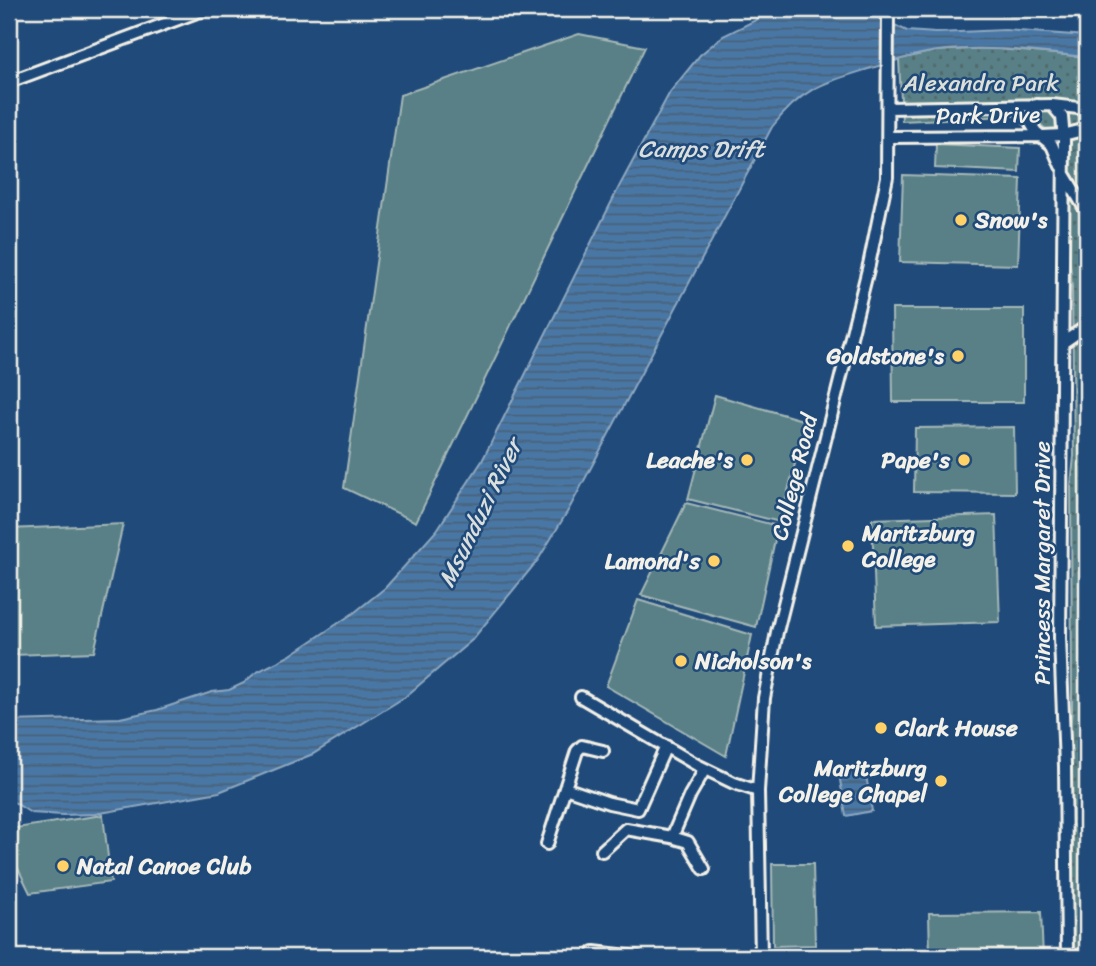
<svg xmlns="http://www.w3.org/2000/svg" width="1096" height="966" font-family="Sriracha,sans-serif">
<defs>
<pattern id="park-dots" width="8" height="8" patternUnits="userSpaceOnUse" patternTransform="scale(1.75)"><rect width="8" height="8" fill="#588086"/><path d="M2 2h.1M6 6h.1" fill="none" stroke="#516769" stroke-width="1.8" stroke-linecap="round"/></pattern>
<pattern id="water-rules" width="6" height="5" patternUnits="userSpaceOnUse" patternTransform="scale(1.75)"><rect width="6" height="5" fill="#4a77a5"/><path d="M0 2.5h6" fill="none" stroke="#4a6076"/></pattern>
</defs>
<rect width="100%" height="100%" fill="#1f4a7a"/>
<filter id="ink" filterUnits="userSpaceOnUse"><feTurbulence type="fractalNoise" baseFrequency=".0143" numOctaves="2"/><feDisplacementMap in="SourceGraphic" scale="14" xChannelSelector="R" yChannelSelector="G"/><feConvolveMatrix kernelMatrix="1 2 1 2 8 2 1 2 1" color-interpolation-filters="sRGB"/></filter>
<g filter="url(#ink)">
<path fill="#588086" stroke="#a6b8b7" stroke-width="2" d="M1002,9H1087V17L1002,16Z
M579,34L645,47L416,522L344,488L400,95Z
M936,144L1020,148L1019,172L935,168Z
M903,175L1021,179L1018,265L900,262Z
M892,309H1024V402H893Z
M715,395L806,421L780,522L688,499Z
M1014,427L1015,493L914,492L915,428Z
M686,503L778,526L756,627L641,595Z
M996,515L1000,622L876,626L872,519Z
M123,524L94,652L14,655L9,529Z
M638,600L752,635L726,756L606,686Z
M103,815L111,882L30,893L9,850V829Z
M772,864H813L815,945L773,946Z
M1041,912L1043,957H930L929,913Z"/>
<path fill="url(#park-dots)" stroke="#a6b8b7" stroke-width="2" d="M988,48L1087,57V957H1069L1061,810L1072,710L1071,486L1074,456L1072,288L1061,143L1030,115L902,121L899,59L935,51Z"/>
<path fill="url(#water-rules)" stroke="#8ea8c0" stroke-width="2" d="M770,9H861L907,31L936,33L1005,30L1087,36V57C1037,52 987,45 938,51C913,54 889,63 865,70C820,84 802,89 772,127L569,509L538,560L472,640L405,697L313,754L219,792L95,814L63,815L31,813L9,799V721L120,718L157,710L212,692L229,690L244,683L255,673L289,656L355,612L385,588L437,530L482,461L620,185L670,92L700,55L723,36L754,21Z
M865,769L872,811L846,816L839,774Z"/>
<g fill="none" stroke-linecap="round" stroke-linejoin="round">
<g stroke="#f4f1e8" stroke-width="16">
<path id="minor" d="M9,82L205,9
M1037,105L1033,110L1030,122L1036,132L1052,145L1061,166
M1052,105L1062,117L1064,140L1060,638L1065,766L1067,957
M888,108L1052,105L1087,109
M888,137L1043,136L1063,135L1087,129
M1064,174L1087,212
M1064,342L1087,326
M581,697L697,765L734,783L758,791
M565,788L609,803L638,809L666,746
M672,837L688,842L704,869
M547,844L577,751L582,746L603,751
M602,851L626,829L672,837L690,795L705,769
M594,952L637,957
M761,957L758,791L764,698L777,632L869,265L887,177L888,9"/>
</g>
<use href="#minor" stroke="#1f4a7a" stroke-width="10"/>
</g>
</g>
<g fill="#ffd166" stroke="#1f4a7a" stroke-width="2.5">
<circle cx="961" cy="220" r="7"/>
<circle cx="958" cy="356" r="7"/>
<circle cx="747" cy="460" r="7"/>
<circle cx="964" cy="460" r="7"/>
<circle cx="848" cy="546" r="7"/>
<circle cx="714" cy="561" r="7"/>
<circle cx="681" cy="661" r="7"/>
<circle cx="881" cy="728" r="7"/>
<circle cx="941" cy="781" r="7"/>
<circle cx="63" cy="866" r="7"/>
</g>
<g text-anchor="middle" stroke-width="5" stroke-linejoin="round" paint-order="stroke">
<g font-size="23" fill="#dde0d9" stroke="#1f4a7a">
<text x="981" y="91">Alexandra Park</text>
</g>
<g font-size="23" fill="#f4f1e8" stroke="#1f4a7a">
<text transform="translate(988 115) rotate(-1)" y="8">Park Drive</text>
<text transform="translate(794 477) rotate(-76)" y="8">College Road</text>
<text transform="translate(1042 563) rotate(-90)" y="8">Princess Margaret Drive</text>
</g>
<g font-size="23" font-weight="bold" fill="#f4f1e8" stroke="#1f4a7a" text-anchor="start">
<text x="975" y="228">Snow's</text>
<text x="944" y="364" text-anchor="end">Goldstone's</text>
<text x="733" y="468" text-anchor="end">Leache's</text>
<text x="950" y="468" text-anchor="end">Pape's</text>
<text x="862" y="541">Maritzburg<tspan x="862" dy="26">College</tspan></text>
<text x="700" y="569" text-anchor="end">Lamond's</text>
<text x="695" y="669">Nicholson's</text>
<text x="895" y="736">Clark House</text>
<text x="927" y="776" text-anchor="end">Maritzburg<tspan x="927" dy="26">College Chapel</tspan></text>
<text x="77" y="874">Natal Canoe Club</text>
</g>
<g font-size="24" font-style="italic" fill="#dadfde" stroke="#1f4a7a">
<text x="701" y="157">Camps Drift</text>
<text transform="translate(480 513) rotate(-64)" y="8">Msunduzi River</text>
</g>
</g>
<rect width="1096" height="966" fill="none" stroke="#1f4a7a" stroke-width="35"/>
<rect x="18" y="18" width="1061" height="931" fill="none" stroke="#f4f1e8" stroke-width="2.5" filter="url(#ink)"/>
</svg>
